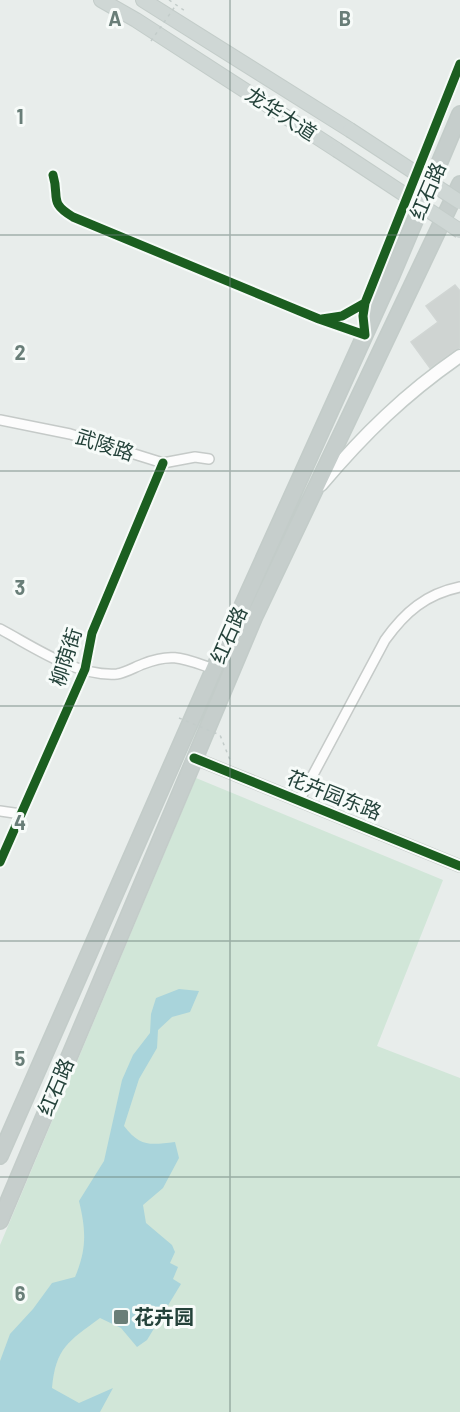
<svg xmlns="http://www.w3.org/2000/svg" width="460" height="1412" font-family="Barlow,'Noto Sans SC',sans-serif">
<rect width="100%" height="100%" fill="#e8edeb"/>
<path fill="#d1e6d8" d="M196,778L443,880L377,1046L460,1078V1412H0V1245Z"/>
<path fill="#a9d4db" d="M179,989L199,991L190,1012L172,1017L158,1030L157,1048L139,1079L124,1126C140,1147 150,1145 175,1142L179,1158L163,1188L143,1205L146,1223L172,1245L175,1252L170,1263L178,1267L173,1279L181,1284L147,1340L137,1347L121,1328L100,1318C68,1342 56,1347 52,1388L79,1403L113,1388L100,1412H0V1361L10,1334L33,1309L52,1283L75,1277C87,1249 86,1230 79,1201L104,1161L122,1080L133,1055L150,1033L151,1014L156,998Z"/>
<path fill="#cfd4d2" stroke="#d1d6d4" stroke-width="1.5" d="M455,285L460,291V347L430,368L411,342L438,322L426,306Z"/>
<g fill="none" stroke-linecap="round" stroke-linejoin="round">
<g stroke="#c5cac8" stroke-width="12">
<path id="minor" d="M53,175C60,198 48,202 73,217L319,319L365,335L363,316L365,303
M322,319L342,316L365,303L460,64
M0,420L70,434L163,463L195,457L209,459
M0,629C34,647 76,677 117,674C125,673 135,667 143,664C173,652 184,659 214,669
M299,801L385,640C405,612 426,594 460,587
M0,811L21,814
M0,862L85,669L92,633L163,463"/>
</g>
<g stroke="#c5cac8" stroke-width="14">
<path id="tertiary" d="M194,758L460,866"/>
</g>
<g stroke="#c3cbc8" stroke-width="15">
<path id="secondary" d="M321,485C364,434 405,394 460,356"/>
</g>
<g stroke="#c3ccc9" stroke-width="16">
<path id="primary" d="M101,0L136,20L337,150
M143,0L350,130"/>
</g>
<g stroke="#c3ccc9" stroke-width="18">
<path id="trunk" d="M0,1156L220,655L392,275L460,114
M0,1221L254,618L460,184"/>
</g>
<path stroke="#c3ccca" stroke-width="1.5" stroke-dasharray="3 4.5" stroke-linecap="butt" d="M169,0L185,11"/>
<use href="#minor" stroke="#fcfcfc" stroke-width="9"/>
<use href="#tertiary" stroke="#fcfcfc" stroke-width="10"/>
<use href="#secondary" stroke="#fcfcfc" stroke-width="12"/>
<use href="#primary" stroke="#cfd7d5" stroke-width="14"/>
<use href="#trunk" stroke="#c6cecc" stroke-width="15"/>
<g stroke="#c3ccc9" stroke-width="16" stroke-linecap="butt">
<path id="primary-bridge" d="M350,130L460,202
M337,150L460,231"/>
</g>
<path stroke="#c3ccca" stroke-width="1.5" stroke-dasharray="3 4.5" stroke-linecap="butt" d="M151,41L176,5
M179,718L220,735L230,760"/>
<use href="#primary-bridge" stroke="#cfd7d5" stroke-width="14"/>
<g stroke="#f7fbf9" stroke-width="13">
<path id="cycleway" d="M53,175C60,198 48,202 73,217L319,319L365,335L363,316L365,303
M322,319L342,316L365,303L460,64
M194,758L460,866
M0,862L85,669L92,633L163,463"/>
</g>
<use href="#cycleway" stroke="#1b5e20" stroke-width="9"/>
</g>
<path fill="none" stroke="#697e78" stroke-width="1.5" stroke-opacity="0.55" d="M230,0V1412M0,235H460M0,471H460M0,706H460M0,941H460M0,1177H460"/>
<rect fill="#697e78" stroke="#f7fbf9" stroke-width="2" x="113" y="1309" width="16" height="16" rx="3"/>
<g text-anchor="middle" stroke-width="6" stroke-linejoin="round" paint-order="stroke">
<g font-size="20" fill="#24423a" stroke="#f7fbf9">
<text transform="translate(281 114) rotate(33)" y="7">龙华大道</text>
<text transform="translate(428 191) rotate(-67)" y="7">红石路</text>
<text transform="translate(105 445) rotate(18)" y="7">武陵路</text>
<text transform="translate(229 635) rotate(-66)" y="7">红石路</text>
<text transform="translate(66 657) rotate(-72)" y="7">柳荫街</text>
<text transform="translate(334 795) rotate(22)" y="7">花卉园东路</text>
<text transform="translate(56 1087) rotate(-67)" y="7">红石路</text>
</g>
<g font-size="20" font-weight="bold" fill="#24423a" stroke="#f7fbf9" text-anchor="start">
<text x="134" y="1324">花卉园</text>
</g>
</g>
<g font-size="20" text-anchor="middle" font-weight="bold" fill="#697e78" stroke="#f7fbf9" stroke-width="6" stroke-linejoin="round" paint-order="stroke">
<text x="115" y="26">A</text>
<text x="345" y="26">B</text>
<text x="20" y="124">1</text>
<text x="20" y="360">2</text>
<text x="20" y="595">3</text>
<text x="20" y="830">4</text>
<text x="20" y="1066">5</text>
<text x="20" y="1301">6</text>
</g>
</svg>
